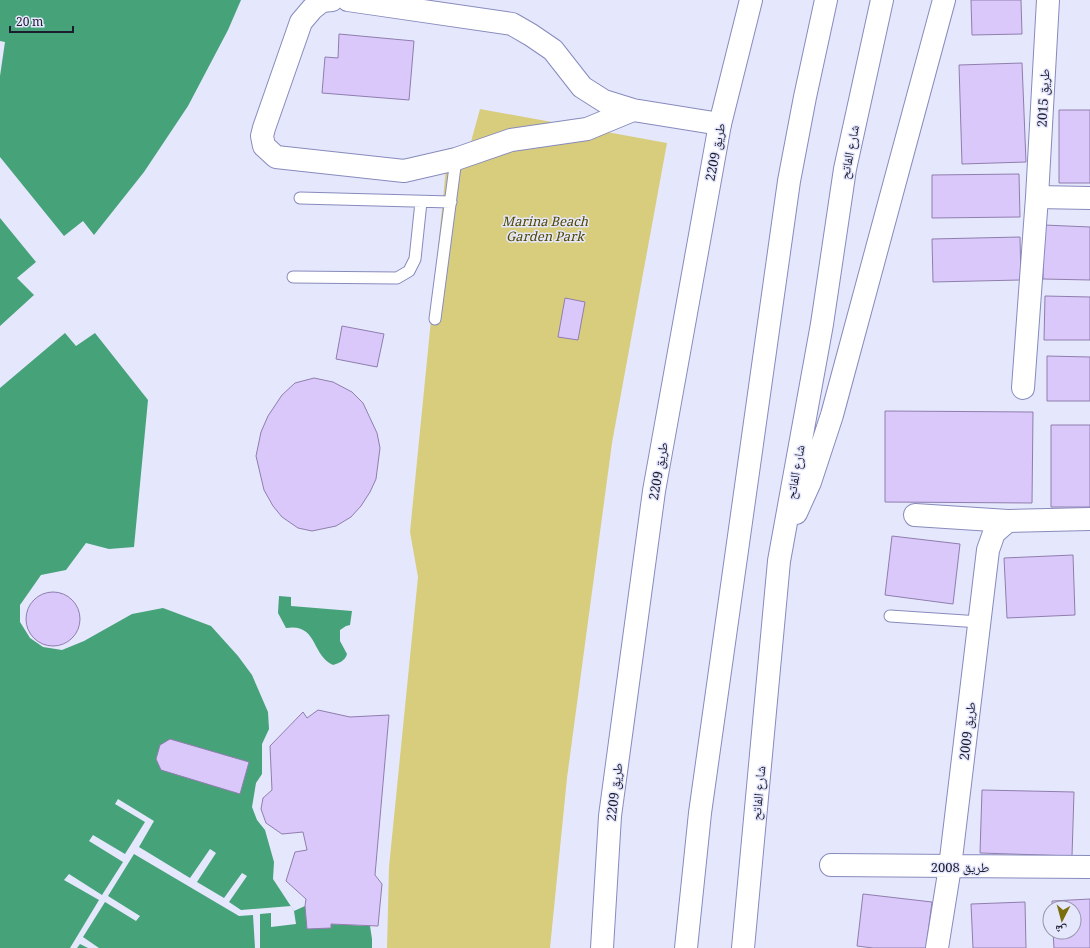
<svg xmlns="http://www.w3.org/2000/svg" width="1090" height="948" font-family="Georgia,'Noto Naskh Arabic',serif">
<rect width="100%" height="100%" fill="#e5e7fd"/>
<path fill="#d8cd7d" d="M480,109L667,143L612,443L567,778L550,948H387L389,867L418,577L410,532L448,148L469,149Z"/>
<path fill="#46a278" d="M0,0H241L228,30L188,106L144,172L94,235L83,221L64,236L0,157V76L5,42L0,41Z
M0,218L36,262L17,278L34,295L0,326Z
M65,333L76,346L95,333L148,400L134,547L109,549L86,543L66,570L41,575L20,605V622L30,638L43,647L62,650L84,641L132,614L163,608L211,626L238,656L252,675L268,712L269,729L262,744V774L256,783L252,807L257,820L265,830L274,862L273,879L294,911L305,906L308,928H331V924L370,926L372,939V948H0V388Z
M279,596L291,597V606L352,611L350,625L346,626L340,630V641L347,654C345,661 339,663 333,665C311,655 318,623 286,628L278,613Z"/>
<path fill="#e5e7fd" d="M118,799L154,821L139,847L190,878L210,849L216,853L197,882L224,898L242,873L247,876L229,902L241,910L291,906L294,911L296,924L271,927V913L260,914V948H255L253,915L239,916L134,854L108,896L140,916L136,921L105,902L83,937L99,948H88L80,944L77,948H70L99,900L64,880L69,874L102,895L123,862L89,841L93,835L125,854L145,822L115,804Z"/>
<path fill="#dac8fb" stroke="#8f7ead" d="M971,0H1021L1022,34L972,35Z
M339,34L414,41L409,100L322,93L325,57L338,58Z
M1022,63L1026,162L962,164L959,65Z
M1059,110H1090V183H1059Z
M1019,174L1020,217L932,218V175Z
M1044,225L1090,227V280L1043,279Z
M1020,237L1021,280L933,282L932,239Z
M1045,296L1090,297V340H1044Z
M565,298L585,302L578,340L558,337Z
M342,326L384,334L377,367L336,359Z
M1047,356L1090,357V401H1047Z
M314,378L333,382L352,392L363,403L377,433L380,448L376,479L370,492L361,506L351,517L336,526L312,531L298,528L282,517L273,506L264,490L256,456L261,432L268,416L282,395L295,383Z
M885,411L1033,412L1032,503L885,502Z
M1051,425H1090V507H1051Z
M892,536L960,544L953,604L885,595Z
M1073,555L1075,615L1007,618L1004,558Z
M26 619a27 27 0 1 1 54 0a27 27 0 1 1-54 0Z
M318,710L350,717L389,715L375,875L382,884L378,926L331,924V928L307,929L305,906L306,899L286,881L295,852L307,850L303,832L282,834L266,823L261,809L263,798L272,790L270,746L303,712L307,718Z
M170,739L249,762L240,794L161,770L156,759L160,745Z
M982,790L1074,792L1072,856L980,853Z
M863,894L932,902L926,948H873L857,946Z
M1090,899V948H1054L1053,932H1074V908H1052V901Z
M1025,902L1026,948H973L971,904Z"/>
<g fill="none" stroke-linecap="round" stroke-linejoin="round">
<g stroke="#878bbc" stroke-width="13">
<path id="lane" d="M300,198L451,202
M293,277L397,278L409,271L415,259L421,202
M435,319L456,159
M890,616L980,622"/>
</g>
<g stroke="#878bbc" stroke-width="24">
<path id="street" d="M332,0L322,1L312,9L301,22L264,128L262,136L264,146L276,157L404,171L456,159L511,140L587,129L633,110
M348,0L512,24L531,35L553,50L582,87L604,101L633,110L720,124
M1037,197L1090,198
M1023,388L1037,197L1048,0
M915,515L1008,521L1090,519
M831,865L1090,867
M937,948L950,867L988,550L994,533L1008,521"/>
</g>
<g stroke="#878bbc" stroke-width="24">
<path id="secondary" d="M602,948L610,816L654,491L720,124L751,0"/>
</g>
<g stroke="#878bbc" stroke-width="24">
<path id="primary" d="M796,513L810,482L832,415L944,0
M686,948L700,813L789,181L805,97L826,0
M743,948L779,561L822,324L845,169L882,0"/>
</g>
<use href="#lane" stroke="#fff" stroke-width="11"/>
<use href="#street" stroke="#fff" stroke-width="22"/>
<use href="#secondary" stroke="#fff" stroke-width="22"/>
<use href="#primary" stroke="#fff" stroke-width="22"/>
</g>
<g text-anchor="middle" stroke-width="3" stroke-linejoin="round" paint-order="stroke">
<g font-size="13" fill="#1c1c2f" stroke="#e5e7fd">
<text transform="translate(1043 98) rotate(-87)" y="5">طريق 2015</text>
<text transform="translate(715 152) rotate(-79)" y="5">طريق 2209</text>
<text transform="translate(849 152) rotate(-79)" y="5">شارع الفاتح</text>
<text transform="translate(658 471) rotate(-80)" y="5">طريق 2209</text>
<text transform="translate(795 472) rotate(-80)" y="5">شارع الفاتح</text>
<text transform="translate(967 731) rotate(-83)" y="5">طريق 2009</text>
<text transform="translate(614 792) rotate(-83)" y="5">طريق 2209</text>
<text transform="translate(758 793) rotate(-85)" y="5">شارع الفاتح</text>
<text x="960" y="872">طريق 2008</text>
</g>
<g font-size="13" font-style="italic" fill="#524900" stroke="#e5e7fd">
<text x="545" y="226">Marina Beach<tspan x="545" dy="15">Garden Park</tspan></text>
</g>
</g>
<g transform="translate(1062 920) rotate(186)"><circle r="19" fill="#e5e7fd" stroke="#9596ab"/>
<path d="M0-3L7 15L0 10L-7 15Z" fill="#7b6f0d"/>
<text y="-6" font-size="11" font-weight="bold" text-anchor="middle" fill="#1c1c2f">ش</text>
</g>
<path d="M10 26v6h63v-6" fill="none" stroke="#1c1c2f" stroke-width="2"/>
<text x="16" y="26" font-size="12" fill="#1c1c2f" stroke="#e5e7fd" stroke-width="3" paint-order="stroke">20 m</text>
</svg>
